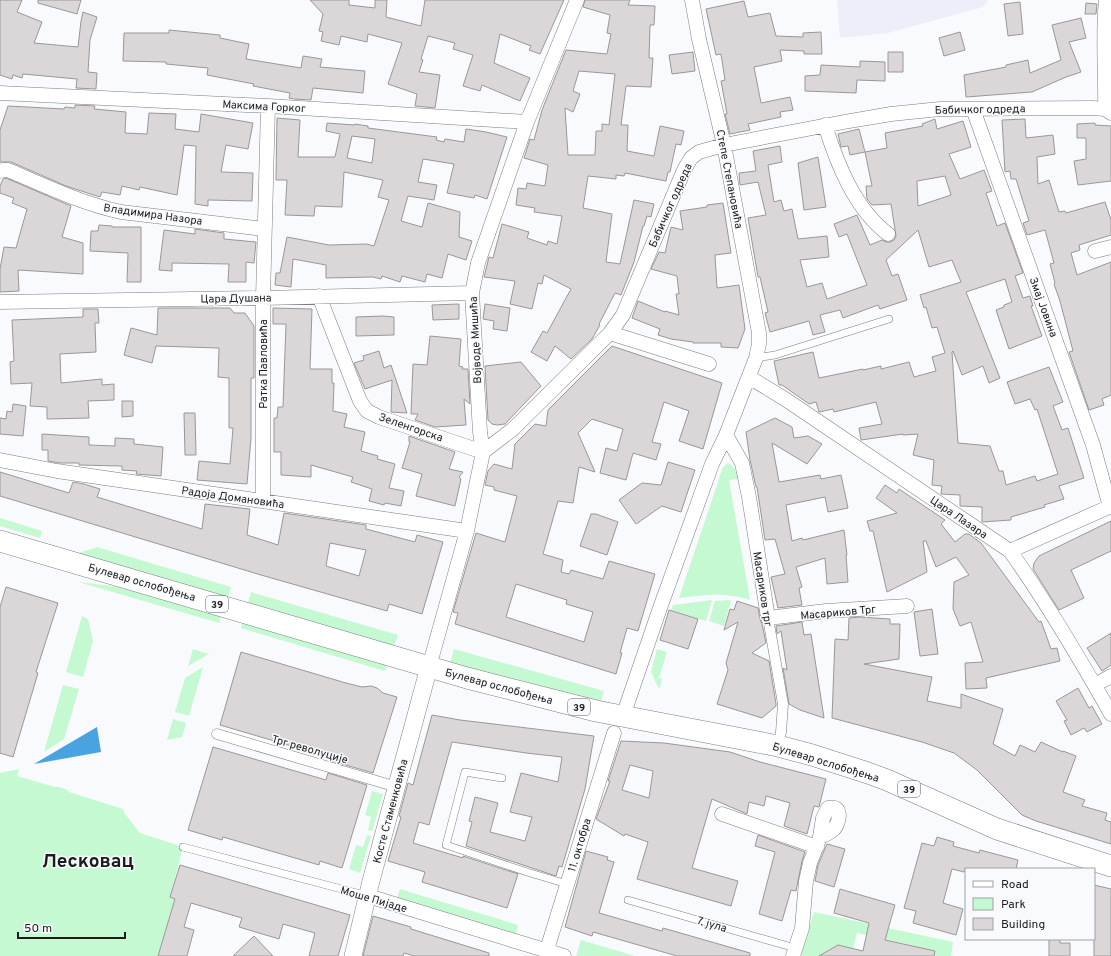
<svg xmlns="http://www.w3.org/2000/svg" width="1111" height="956" font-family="Overpass,sans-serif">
<rect width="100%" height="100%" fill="#f9fafd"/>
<path fill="#eceffa" d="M837,0H988L983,7L888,33L840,38Z"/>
<path fill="#c5f9d2" d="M728,463C735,467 737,471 738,479L729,480L750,600C723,592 706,595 679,598L723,467Z
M0,518L42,531L40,538L0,526Z
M97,547L231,587L227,601L72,555Z
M78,582L122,587L221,616L219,623Z
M251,592L398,635L393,650L247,606Z
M712,600L706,621L671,610L673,605Z
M731,600L724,626L709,621L715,601Z
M82,616L88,619L93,641L83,677L66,672Z
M243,622L387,665L385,671L241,628Z
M193,649L209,654L188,666Z
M454,649L604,691L600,705L449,666Z
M657,649L667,652L659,678L662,679L660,688L658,687L651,672Z
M203,667L189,716L175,712L185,678Z
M63,685L79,689L64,739L44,752Z
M173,719L186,723L182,737L167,740Z
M19,769L17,776L55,787H59L68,790L69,792L123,809L125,814L140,833L183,847L170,897L175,899L158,956H0V773Z
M372,791L383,794L372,831L368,830L371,817L365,815Z
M367,835L371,836L360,873L349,869L356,845L363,847Z
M400,889L518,925L515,938L396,901Z
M814,912L953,942L951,956H934L935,951L857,933L853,948L838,945L833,948L831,956H801Z
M581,940L635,956H576Z"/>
<path fill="#49a3e0" d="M97,727L101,752L34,764Z"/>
<path fill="#dbd7d8" stroke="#9b9798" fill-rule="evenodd" d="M0,0H22L17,12L42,22L34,43L78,47L81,21L83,12L97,17L90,40L88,72L97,73L96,89L76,88L77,79L23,74L22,78L13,75L12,79L0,75Z
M38,0H81L77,14L38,3Z
M310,0H349V5L375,8V0H387L386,17L421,26L425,0H564L540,54L529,50L531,46L500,34L494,63L530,78L520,101L482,85L480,91L463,86L473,55L453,49L455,43L428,36L421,59L423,60L419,72L440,75L435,108L415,106L417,94L388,84L402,43L368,34L367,42L341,36L339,45L321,41L323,32L319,31L323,14Z
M585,0H630L628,5L655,6L654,25H650L649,58H653L651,87L626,86L621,125H628L627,151L654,156L660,126L684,131L681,145L676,144L670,172H668L666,181L625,173L624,176L616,175V179L588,176L583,208L612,214L606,262L620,264L634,200L654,204L651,217L647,216L644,226H643L634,262L621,295L615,293L599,324L600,325L592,339L571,359L555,346L547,361L531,352L543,331L547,333L571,289L544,275L542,284L538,283L532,309L510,304L515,281L484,277L489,257L493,258L502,224L529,232L527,238L547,245L548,241L557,244L562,216L534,212L535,208L516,205L518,188L526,189L527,183L545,186L548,165L524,158L530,139L534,140L542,110L566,50L607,54L611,34L607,33L610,15L583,7ZM579,71L615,74L609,125L602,124V131H596L595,155H568L565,108L573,112L580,94L573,91Z
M744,1L748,17L770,13L776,36L803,37V33L821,32L822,54H804V51L780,50L782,61L754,67L761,103L790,97L793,110L780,112L781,117L748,124L750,130L730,134L725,114H727L721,81L725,80L721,54L716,55L706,9Z
M1020,2L1023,34L1008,36L1004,4Z
M1086,3L1097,4L1096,14H1085Z
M1081,18L1086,38L1069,42L1081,72L1066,77L1032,92L966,97L964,75L1006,67V65L1028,60L1030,73L1061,60L1052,25Z
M169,30L220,35V38L249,44L246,59L301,68L303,56L322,59L320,67L365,71L363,93L313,88L311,100L294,99L289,98L290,93L253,86L254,84L207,75L208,68L166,64V62L123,61L124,33H169Z
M960,32L965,50L944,56L939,38Z
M693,52L695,71L672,74L669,55Z
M888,52H903V72H888Z
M860,61L885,62V81L857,80L856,93L805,91V76L820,75L821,65L860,67Z
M75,105L95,106L94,109L126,112L125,133L147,134L149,113L176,114L175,129L199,132L201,114L253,123L248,149L226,145L221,172L253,173L252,201L208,200V206L195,204L196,146L184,145L177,195L140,187L139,190L122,186L120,195L102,192L100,197L66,186L11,162H0V130L8,106L64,109L65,107L75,108Z
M277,118L300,120L298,157H335L340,134L326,131L327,123L355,125V124L368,126V128L437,137L436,140L444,142L445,139L464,142L466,129L486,132L507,137L487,199L475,195L474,198L447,193L454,164L423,159L418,182L437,185L434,200L408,196L401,221L422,227L428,203L460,212L459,237L472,241L466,260L448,254L442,278L427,274L425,282L402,276L400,282L382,276L381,279L373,277L326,278V265L293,259L291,287L275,285L276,273H280L287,237L329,245L367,244L374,246L389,200L378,197L383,180L344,172L342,207L315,206L314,216L285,215L287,180H276ZM352,136L375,139L372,163L347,158Z
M935,119L937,129L963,121L971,147L949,154L960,179L984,170L992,191L986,193L997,226L1005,223L1023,273L1015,276L1023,298L1030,296L1033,306H1031L1042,336L1009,349L996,310L1004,307V305L1012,302L1005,279L966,292L1000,378L989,383L983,366L962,375L953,351L952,352L958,443L990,446L999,471H1003L1006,485L1035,476L1037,481L1058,474L1037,409L1035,410L1030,399L1015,404L1007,382L1049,367L1063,402L1053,406L1062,430L1068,428L1084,478L1059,486L1064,499L1044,505L1045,507L1011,517V520L982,522V507L960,506V495L941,494L942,486L932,485L934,460L913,455L918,434L903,435V434L861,440L859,428L882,424L876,402L834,412L833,409L819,412L816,402L809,404L782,385H779L774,361L813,352L819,378L863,369V370L881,366V369L909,362L914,377L936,371L932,357L945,353L937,327L932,328L926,307L924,308L920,295L961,282L952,260L929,267L918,230L886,260L892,276L898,274L907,300L880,309L878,305L843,318L840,310L820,315L825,332L813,335L809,321L770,332L765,313L768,312L760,277H758L748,218L766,215L758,182L740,185L739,173L756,171L753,151L780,146L782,162L768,165L774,202L781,200L784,211L792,209L798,239L827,236L829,257L800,260L807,287L822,283L827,299L867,285L847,234L839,237L834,224L857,215L870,245L882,240L886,242H890L894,240L896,236L891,204L872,205L867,199L866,186H872L865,152L887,148L885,133L923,126L922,124ZM945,176L951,195L918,206L917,181Z
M1025,119L1026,138L1053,135L1055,154L1037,157L1038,184L1049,180L1059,212L1065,211L1066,213L1105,202L1111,220V235L1079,245L1080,250L1071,253L1077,275L1111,262V395L1102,399L1104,405L1089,410L1069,352L1073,351L1060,301L1054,284L1055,283L1050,264L1054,263L1045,230L1027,235L1023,223L1029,221L1016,179H1011L1010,171L1005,172L1002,120Z
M1095,123V125L1111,126V181L1078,185L1074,161L1086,159V138H1077V124Z
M859,129L865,152L850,155L848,146L841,147L838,134Z
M818,157L826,207L804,210L798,163Z
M6,178L71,206L62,237L83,243V274L18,270L19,291L0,292V269L4,247L16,248L27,209L12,203L14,198L0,193V186L3,179Z
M723,203L731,253L715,255L717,288L739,285L745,329L738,348L721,347V343H693V342L671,339L658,335L660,329L632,318L638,301L665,312V311L679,315L676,294H679L677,276L651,269L659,252L665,253L671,227L683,230L680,211L707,207V205Z
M99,225L112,226V227H141V282H127L128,253L90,251L91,231H98Z
M195,229L224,233V239L256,242L254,263L246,262V282H228L229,264L172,263V271L159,270L164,230L195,234Z
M459,304V319L433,320L432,305Z
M485,304L510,308L507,331L493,329L494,321L483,319Z
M158,308H230L234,313H245L254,326V378H251V438L247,484L197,480L199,461L230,464L233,428H229V378L218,377L219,348L156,346L152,363L124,355L131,328L157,335Z
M273,308L312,309L310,369H332V383H334L333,411L347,414L344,427L365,432L361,451L378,456L377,459L395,464L389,488L404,491L401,506L385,503L384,505L369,501L372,489L351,482L353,477L311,465V477L281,475V452H274V418H277L278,407H283L286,324H273Z
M83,309H98L99,323H95L96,352L60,354L61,383L102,379V385L114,384V400L88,401L89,418L47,419V407L30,406L32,383L11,384L10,362L14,361L12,320L83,317Z
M383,316L394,317V335L356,336V317Z
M430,336L461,339L459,366L463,367L462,369H468L470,404L464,399L466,425L435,427L415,420L418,414H411L413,364L427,365Z
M612,346L722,383L703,449L679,441L689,411L664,402L652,442L661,444L656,460L633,453L626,480L600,473L606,448L617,451L623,429L592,419L578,433L595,472L579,467L573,503L558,501L543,554L563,560L561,572L569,574L571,570L603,579L609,561L655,574L638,631L627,628L620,653H622L616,674L455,624L458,613L453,612L476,533L505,542L517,496L494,490V487L485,485L488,471L494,464L512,469L515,444L535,424L546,426L548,410ZM516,584L567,600L566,604L593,612L584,642L506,617Z
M379,351L384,368L391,365L407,413L391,412L392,380L365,389L354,363L364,360L363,356Z
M521,362L541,386L505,424L497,425L492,424L488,420L485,366Z
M122,401H133V416L122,417Z
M13,404L26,406L23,436L0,434V418L6,419L7,411L12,412Z
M184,413H195L196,455H185Z
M775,418L792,427L794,438L808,436L822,444L807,464L772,443L779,482L820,475L821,479L841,475L848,508L828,512L825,497L786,505L792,541L802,538L803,540L844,530L847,555H846L848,582L827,584L825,558L796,567L802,587L799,588L802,605L778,608L771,577L785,574L775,539L765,540L757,487H756L750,460L746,432Z
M42,434L89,437V445L115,446V438L134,439V444L163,447L161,476L136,474L137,471L122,470V466L79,465V463H60L48,461V450H42Z
M409,436L455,452L449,469L463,472L459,477L461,479L455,506L416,496L422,474L402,468L410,442H409Z
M668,462L695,470L681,512L662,506L636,524L619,500L642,483L661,485Z
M0,472L69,493L73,482L84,484L100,489L97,497L202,529L205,504L250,509L247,535L278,545L284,513L366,525V529L415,542L417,535L443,542L422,614L389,604L387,611L261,575L0,496ZM330,543L366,550L359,576L326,566Z
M885,485L897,493L899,489L945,520L941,524L955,542L965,534H969L981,543L1039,622L1041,621L1051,649L1057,648L1060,661L986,678L987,688L966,689L965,663L983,662L971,622L960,626L953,609L954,582L969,575L956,557L936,567L926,541H923L927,572L887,592L873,531H870L867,521L897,513L876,498Z
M591,514H596L618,522L607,555L580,546Z
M1111,521V551L1071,570L1084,598L1059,610L1033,569L1034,563L1039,556Z
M6,587L58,603L36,672L38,673L13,757L0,753V607Z
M737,601L758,608L760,619L762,624L766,643L752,653L769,661L776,704V706L762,718L717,704L728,670L726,663L738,622L724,630L730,609L734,610Z
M932,609L938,654L920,656L914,612Z
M669,610L698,619L688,649L660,640Z
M859,617L890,619V624H900L899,659L864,664L932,677L927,701L961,708V694L1003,709L993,744L1015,756L1020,745L1035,752L1041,742L1063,752V751L1076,756L1063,792L1085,800L1082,806L1107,813L1105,820L1111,822V844L1036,821L1022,815L977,770L954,753L922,742L832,718L835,639L848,640L849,618Z
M802,622L804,635L811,634L824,718L800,710L789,704L783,668L787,670L781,631L777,634L776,626Z
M1111,633V665L1102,671L1087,648Z
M241,652L346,683L362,687L371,686L377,688L383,693L397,697L373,773L332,761V758L220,725Z
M1078,688L1089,708L1092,706L1102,724L1087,732L1084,728L1071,735L1064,721L1067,720L1056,701Z
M432,715L460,720L594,736L585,789L562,867L559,866L556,876L466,846L472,822L469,821L475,797L498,803L490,832L525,841L532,817L510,812L521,773L558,782L562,757L526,753L452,742L429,825L419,822L413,843L463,858V856L518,874L507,908L422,882L425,872L388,861L401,817L399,816L408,783L413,785Z
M621,741L664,743L730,752L760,762L826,779L819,807L814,806L807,834L784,826L790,803L766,796L764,806L749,802L747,814L712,799L692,868L738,881L731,906L637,879L648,842L625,834L624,836L596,819L610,781H608ZM630,765L653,771L649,798L622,790Z
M213,747L326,780L328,773L367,785L342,868L320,861L319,865L223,837L222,840L188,830Z
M758,835L805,852L802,861L796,891L791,890L782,921L759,914L775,852L755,846Z
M937,837L954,842L953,846L979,853L980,850L1018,860L1016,869H965L964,872L952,869L943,903L963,909L956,935L913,923L916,911L904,908L922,843L934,846Z
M827,844L845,849L834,887L815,881L818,865Z
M586,851L608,857L607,860L614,862L599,913L662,931L663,928L750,953V956H677L593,932L592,936L565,927Z
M180,865L350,915L338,956H309L315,933L283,924L279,939L239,927L242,918L191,903L184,927L194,930L187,956H158L175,899L170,897Z
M1094,885L1111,889V956H1094Z
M840,889L895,905L885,940L935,951L934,956H819L838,945L863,951L869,923L834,913Z
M373,916L411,927V929L489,953V956H414L404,953L403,956H363Z
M254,936L273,956H233Z
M1049,939H1060V943H1070V956H1049Z"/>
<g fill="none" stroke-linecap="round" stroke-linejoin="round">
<g stroke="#7c7d80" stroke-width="8">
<path id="service" d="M756,358L775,355L889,319
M502,778L465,772L446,845L527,872L567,884
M183,847L368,896
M628,900L795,948"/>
</g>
<g stroke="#7c7d80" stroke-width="11">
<path id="pedestrian" d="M768,618L783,704L781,732L778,746
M217,734L397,787"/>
</g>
<g stroke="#7c7d80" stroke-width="15">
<path id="minor" d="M0,93L268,106L527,122
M973,109L1093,445L1110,507
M1105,109C1106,73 1102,37 1106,0
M825,125C837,164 855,209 888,234
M0,171L3,170H8C45,186 81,203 121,212L256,228L265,227
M1095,251L1111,247
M319,296L360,401L367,411L379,417L483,452
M0,302L263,298L472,293
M610,333L709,364
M749,377L785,399L1010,551C1047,603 1080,659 1111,714
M726,435L742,463L749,497L768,618L826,611L907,606
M483,452L513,429L610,333L623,315L684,170L691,158L699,152L724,145L844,122L891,114L940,109L1093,108L1105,109L1111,113
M0,460L57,471L467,531
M263,501V298L268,106
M1010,551L1111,506
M429,667L467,531L483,452L480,432L472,293L478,263L527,122L577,0
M1095,685L1111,676
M623,716L660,608L712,464L726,435L756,358L759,344V333L724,145L699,39L692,0
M722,814L817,847
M368,896L564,956
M545,956L614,733
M793,956L802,928L806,881L810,863L820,837L823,818L828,808C843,804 840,822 834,829C830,833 825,835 820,837"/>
</g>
<g stroke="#7c7d80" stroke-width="18">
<path id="tertiary" d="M353,956L371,881L429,667"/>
</g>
<g stroke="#7c7d80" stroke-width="22">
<path id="primary" d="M0,541L467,678L596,711L778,746L812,755L868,773L887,780L997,829L1111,866"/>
</g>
<use href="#service" stroke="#fff" stroke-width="7"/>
<use href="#pedestrian" stroke="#fff" stroke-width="10"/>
<use href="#minor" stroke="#fff" stroke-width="14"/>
<use href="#tertiary" stroke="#fff" stroke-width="17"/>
<use href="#primary" stroke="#fff" stroke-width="21"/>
</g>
<g text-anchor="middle" stroke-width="3" stroke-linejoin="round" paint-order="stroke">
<g fill="#f9fafd" stroke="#5e5f60" stroke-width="1">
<rect x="206" y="596" width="22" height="16" rx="3"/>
<rect x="568" y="699" width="22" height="16" rx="3"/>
<rect x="898" y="781" width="22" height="16" rx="3"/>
</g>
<g font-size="10" font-weight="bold" fill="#1c1c1d">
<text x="217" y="608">39</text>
<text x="579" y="711">39</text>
<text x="909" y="793">39</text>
</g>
<g font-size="11" fill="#1c1c1d" stroke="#f9fafd">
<text transform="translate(264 106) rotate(3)" y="4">Максима Горког</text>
<text transform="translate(980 109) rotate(-1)" y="4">Бабичког одреда</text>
<text transform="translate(730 179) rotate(79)" y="4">Степе Степановића</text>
<text transform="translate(670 205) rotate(-66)" y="4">Бабичког одреда</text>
<text transform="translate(153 214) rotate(8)" y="4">Владимира Назора</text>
<text transform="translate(236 298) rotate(-1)" y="4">Цара Душана</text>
<text transform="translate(1044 307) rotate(70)" y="4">Змај Јовина</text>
<text transform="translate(475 340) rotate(-93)" y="4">Војводе Мишића</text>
<text transform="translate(263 364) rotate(-90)" y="4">Ратка Павловића</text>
<text transform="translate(411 427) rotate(19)" y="4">Зеленгорска</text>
<text transform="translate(233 497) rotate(8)" y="4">Радоја Домановића</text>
<text transform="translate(959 517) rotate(34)" y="4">Цара Лазара</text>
<text transform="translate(142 582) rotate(16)" y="4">Булевар ослобођења</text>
<text transform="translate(763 589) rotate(81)" y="4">Масариков трг</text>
<text transform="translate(838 612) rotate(-5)" y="4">Масариков Трг</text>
<text transform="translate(499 686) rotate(15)" y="4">Булевар ослобођења</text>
<text transform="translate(310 749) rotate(16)" y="4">Трг револуције</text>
<text transform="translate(826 762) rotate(17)" y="4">Булевар ослобођења</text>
<text transform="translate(390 811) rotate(-75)" y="4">Косте Стаменковића</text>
<text transform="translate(579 845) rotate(-73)" y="4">11. октобра</text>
<text transform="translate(374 899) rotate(16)" y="4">Моше Пијаде</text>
<text transform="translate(712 924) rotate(16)" y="4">7. јула</text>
</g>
<g font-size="19" font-weight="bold" fill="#1c1c1d" stroke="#f9fafd">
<text x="88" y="867">Лесковац</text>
</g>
</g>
<rect x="965" y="868" width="130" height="72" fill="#f9fafd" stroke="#a1a1a3"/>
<rect x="973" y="881" width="20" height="6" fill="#ffffff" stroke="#a1a1a3"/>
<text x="1001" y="888" font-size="12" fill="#1c1c1d">Road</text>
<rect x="973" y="898" width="20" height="12" fill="#c5f9d2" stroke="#a1a1a3"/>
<text x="1001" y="908" font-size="12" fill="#1c1c1d">Park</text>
<rect x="973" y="918" width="20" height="12" fill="#dbd7d8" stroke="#a1a1a3"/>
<text x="1001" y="928" font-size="12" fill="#1c1c1d">Building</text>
<path d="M18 932v6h107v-6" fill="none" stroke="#1c1c1d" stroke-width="2"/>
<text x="24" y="932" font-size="12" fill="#1c1c1d" stroke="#f9fafd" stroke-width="3" paint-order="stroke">50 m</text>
</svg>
